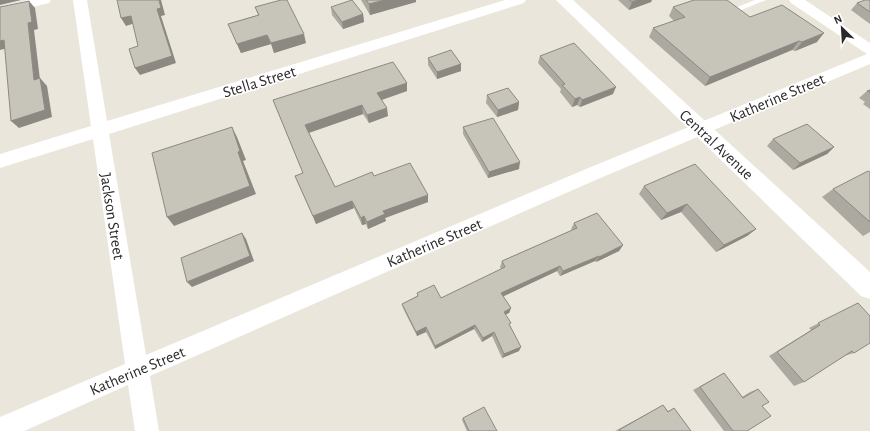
<svg xmlns="http://www.w3.org/2000/svg" width="870" height="431" font-family="'Alegreya Sans',sans-serif">
<rect width="100%" height="100%" fill="#ebe6db"/>
<g fill="none" stroke-linecap="round" stroke-linejoin="round">
<path fill="#fff" fill-rule="evenodd" d="M755,0H766L734,13H731L727,11Z"/>
<path fill="#fff" fill-rule="evenodd" d="M27,0H51L49,3L0,15V7Z
M73,0H87L107,121L505,0H526L524,3L109,134L146,355L586,169L867,54L791,3L789,0H805L870,43V64L598,179L150,376L159,431H135L128,385L24,431H0V417L125,364L93,139L0,168V154L91,126Z"/>
<path fill="#fff" fill-rule="evenodd" d="M556,0H573L870,272V299L861,296Z"/>
</g>
<path fill="#aba9a0" d="M361,0H416V2L370,15Z
M618,0H652L651,2L629,10Z
M870,0V24L851,10L857,3Z
M255,7L306,43L274,53L271,44L241,53L228,24L258,15Z
M331,7L363,14L364,22L343,29L332,15Z
M673,7L750,17L817,42L795,51L792,50L705,86L649,37L653,28L674,21L669,16Z
M540,56L613,94L580,107L577,105L572,107L560,92L561,89L538,63Z
M428,58L461,64V71L437,79L428,65Z
M407,83V91L382,100L388,116L369,123L363,114L309,133L335,187L374,176L428,202L385,218L386,221L368,229L366,224L362,225L354,208L316,224L295,176L303,173L273,100Z
M870,90V109L863,104L865,102L859,98L867,91Z
M487,95L519,102L518,110L497,117L486,103Z
M463,127L519,169L488,178L463,134Z
M773,139L834,147L827,154L793,170L767,146Z
M870,172V232L863,236L822,197L833,189Z
M644,186L756,229L747,236L716,252L681,212L661,220L639,194Z
M574,223L623,245L619,251L596,262L595,261L560,276L557,271L503,296L511,308L509,313L505,315L519,351L502,358L492,336L482,342L474,329L435,349L426,332L417,336L403,308L402,304L417,296V293L441,298L501,269L500,267L502,261L572,230L571,229Z
M858,303L854,353L844,356L804,382L794,386L769,356L811,330L809,328Z
M724,373L742,397L750,392L758,389L747,431H724L693,390Z
M663,405L668,411L674,408L691,431H615Z
M463,418L497,431H467L462,420Z"/>
<path fill="#8b8982" d="M0,0H21L0,5Z
M159,0H161L165,15L161,16L176,63L140,75L135,68Z
M385,0H416V2L370,15L369,4Z
M638,0H652L651,2L629,10L632,2Z
M29,1L35,8L38,29L34,30L41,88L34,80L28,23Z
M363,14L364,22L343,29L342,22Z
M131,16L135,23L126,26L121,18Z
M824,33L817,42L795,51L802,42Z
M304,34L306,43L274,53L271,43Z
M267,35L271,44L241,53L237,44Z
M4,40L11,47L0,50V41Z
M799,41L792,50L705,86L710,77Z
M461,64V71L437,79V72Z
M40,78L47,86L52,117L19,128L11,121Z
M407,83V91L378,101L377,93Z
M616,87L613,94L580,107L582,100Z
M580,97L577,105L572,107L575,99Z
M519,102L518,110L497,117L498,110Z
M362,105L363,114L308,133L305,125Z
M387,108L388,116L369,123L367,115Z
M232,127L237,137L246,160L243,161L256,194L174,226L167,217L238,152Z
M834,147L827,154L793,170L800,163Z
M520,162L519,169L488,178L489,172Z
M428,195V202L385,218L386,221L368,229L367,222L383,211Z
M352,201L354,208L316,224L313,216Z
M687,204L681,212L661,220L667,213Z
M364,216L366,224L362,225L361,218Z
M756,229L747,236L716,252L724,245Z
M242,233L246,239L254,261L192,287L187,282Z
M623,245L619,251L596,262L599,257Z
M599,256L595,261L560,276L563,271Z
M560,266L557,271L500,298L501,293Z
M511,308L509,313L502,316L504,312Z
M475,325L474,329L435,349V346Z
M426,327V332L417,336L416,332Z
M494,332L492,336L482,342L483,338Z
M521,347L519,351L502,358L504,354Z"/>
<path fill="#c7c4ba" stroke="#8b8982" d="M117,0H159L161,8L157,9L172,56L135,68L129,49L138,46L131,16L121,18Z
M281,0H287L304,34L271,43L267,35L237,44L228,24L259,15L255,7Z
M352,0L363,14L342,22L331,7Z
M366,0H385L369,4Z
M629,0H638L632,2Z
M694,0H727L750,17L782,5L824,33L802,42L799,41L710,77L653,28L685,17L673,7Z
M865,0H870V12L857,3Z
M29,1L32,22L28,23L34,80L40,78L45,110L11,121L4,40L0,41V7Z
M574,43L616,87L582,100L580,97L575,99L562,85L565,84L540,56Z
M451,50L461,64L437,72L428,58Z
M393,62L407,83L377,93L387,108L367,115L362,105L305,125L335,187L372,172L374,176L410,163L428,195L383,211L385,214L367,222L364,216L361,218L352,201L313,216L295,176L303,173L273,100Z
M508,88L519,102L498,110L487,95Z
M870,90V93L867,91Z
M493,118L520,162L489,172L463,127Z
M807,124L834,147L800,163L773,139Z
M232,127L240,151L238,152L250,186L167,217L152,153Z
M695,164L756,229L724,245L687,204L667,213L644,186Z
M868,171L870,172V222L833,189Z
M597,213L623,245L599,257V256L563,271L560,266L501,293L511,308L504,312L511,323L509,324L521,347L504,354L494,332L483,338L475,325L435,346L426,327L416,332L402,304L418,296L417,293L434,285L441,298L505,267L502,261L577,228L574,223Z
M242,233L250,256L187,282L181,258Z
M858,303L870,316V343L854,353L852,351L804,382L777,352L820,325L818,323Z
M724,373L743,398L758,389L769,402L762,406L771,416L747,431H733L700,387Z
M663,405L668,412L674,408L691,431H620L619,430Z
M484,407L497,431H469L463,418Z"/>
<g text-anchor="middle" stroke-width="3.5" stroke-linejoin="round" paint-order="stroke">
<g font-size="16" fill="#292929" stroke="#fff">
<text transform="translate(259 81) rotate(-17)" y="6">Stella Street</text>
<text transform="translate(777 97) rotate(-23)" y="6">Katherine Street</text>
<text transform="translate(717 144) rotate(43)" y="6">Central Avenue</text>
<text transform="translate(113 216) rotate(81)" y="6">Jackson Street</text>
<text transform="translate(434 242) rotate(-23)" y="6">Katherine Street</text>
<text transform="translate(137 370) rotate(-23)" y="6">Katherine Street</text>
</g>
</g>
<g transform="translate(842 28) rotate(335)" stroke="#ffffff" stroke-width="3" paint-order="stroke">
<path d="M0-3L7 15L0 10L-7 15Z" fill="#292929"/>
<text y="-6" font-size="11" font-weight="bold" text-anchor="middle" fill="#292929">N</text>
</g>
</svg>
